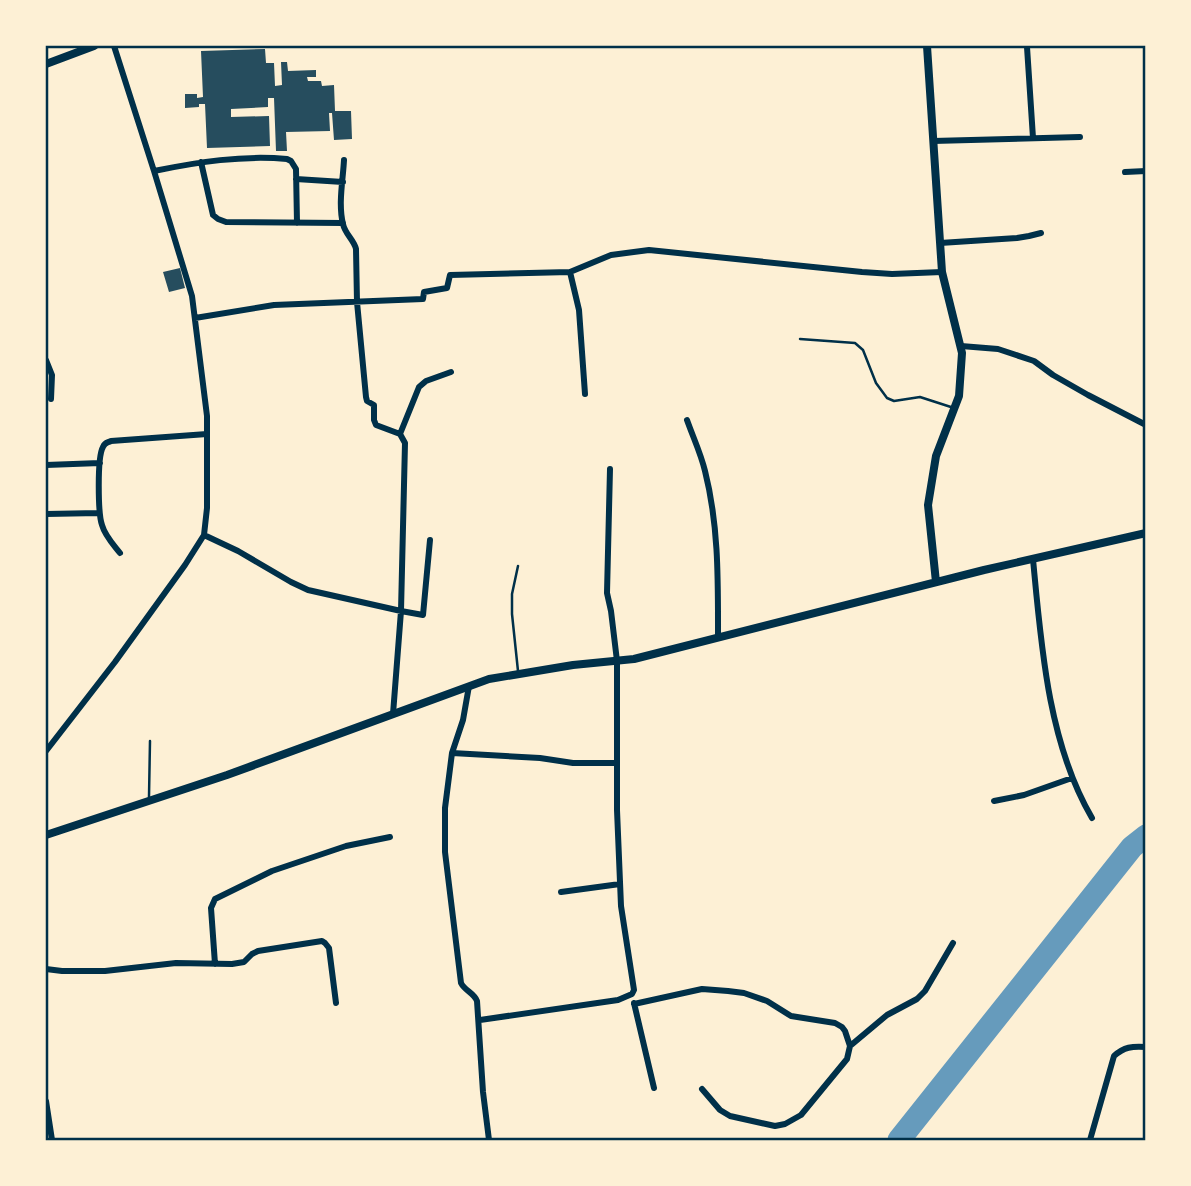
<svg xmlns="http://www.w3.org/2000/svg" width="1191" height="1186" font-family="'DejaVu Sans',sans-serif">
<rect width="100%" height="100%" fill="#fdf0d5"/>
<g fill="none" stroke-linecap="round" stroke-linejoin="round">
<path stroke="#669bbc" stroke-width="23" d="M899,1140L1132,847L1146,836"/>
</g>
<path fill="#264d5e" d="M265,49L266,63H274L275,86L282,85L281,62H287L288,71L316,70V77H307L308,81H321L322,86L334,85L335,111H351L352,139L334,140L332,113H329L330,131L286,132L287,151H276L274,98H268V107L231,109V117L269,116L270,146L207,148L205,104H199V107L185,108V94H197V98L203,97L201,51Z
M180,268L185,288L169,292L163,272Z"/>
<g fill="none" stroke-linecap="round" stroke-linejoin="round">
<path stroke="#003049" stroke-width="2.5" d="M800,339L855,343L863,350L876,383L887,398L894,401L920,397L954,408
M518,671L512,614V594L518,566
M149,797L150,741"/>
<path stroke="#003049" stroke-width="6" d="M1027,47L1033,138
M933,141L1080,137
M344,160C343,180 338,204 343,224C345,234 354,240 356,249L357,302L366,397L367,401L374,405V420L376,425L400,434L405,443L401,611L393,714
M201,162L213,215L218,219L226,222L343,223
M154,171C198,162 242,155 287,159L291,161L296,169L297,223
M1125,172L1146,171
M296,179L343,182
M940,243L1017,238L1029,236L1041,233
M570,272L579,310L585,394
M195,318L274,305L423,299L424,292L447,288L450,275L570,272L611,255L649,250L862,272L892,274L942,272
M961,346L998,349L1034,361L1053,375L1088,395L1146,425
M46,360L52,375L51,399
M687,420C693,437 701,454 705,471C719,526 718,582 718,638
M400,434L419,387L426,381L451,372
M46,465L100,463
M46,514L99,513
M204,535L238,551L291,582L308,590L401,611L423,615L430,540
M120,553C113,544 105,536 102,525C98,514 97,457 103,447C105,442 107,443 111,441L207,434
M1033,559C1041,644 1048,743 1092,818
M469,686L463,720L452,753L445,808V852L461,983C465,991 474,993 477,1001L483,1092L489,1140
M46,751L115,662L185,565L204,535L207,508V416L192,296L154,171L114,46
M452,753L540,758L573,763H616
M994,801L1024,795L1072,778
M561,892L620,884
M215,964L211,908L215,899L272,871L346,846L390,837
M46,969L62,971H105L176,963L232,964L244,962L252,954L258,951L322,941L325,943L329,948L336,1003
M634,1003L654,1088
M634,1004L702,989L728,991L744,993L767,1001L791,1016L835,1023L842,1027L845,1031L850,1046L847,1059L801,1115L785,1124L775,1126L730,1116L720,1110L702,1089
M480,1020L618,1000L632,994L634,990L621,906L617,810V661L611,611L607,593L610,469
M850,1046L887,1015L917,999L925,991L953,943
M46,1101L52,1140
M1090,1140L1114,1056C1124,1047 1132,1046 1146,1047"/>
<path stroke="#003049" stroke-width="8" d="M927,46L942,272L962,353L959,396L936,456L928,505L936,582
M46,64L94,46
M46,835L227,775L489,679L573,665L634,659L984,570L1146,533"/>
</g>
<rect width="1191" height="1186" fill="none" stroke="#fdf0d5" stroke-width="94"/>
<rect x="47" y="47" width="1097" height="1092" fill="none" stroke="#003049" stroke-width="2.5"/>
</svg>
